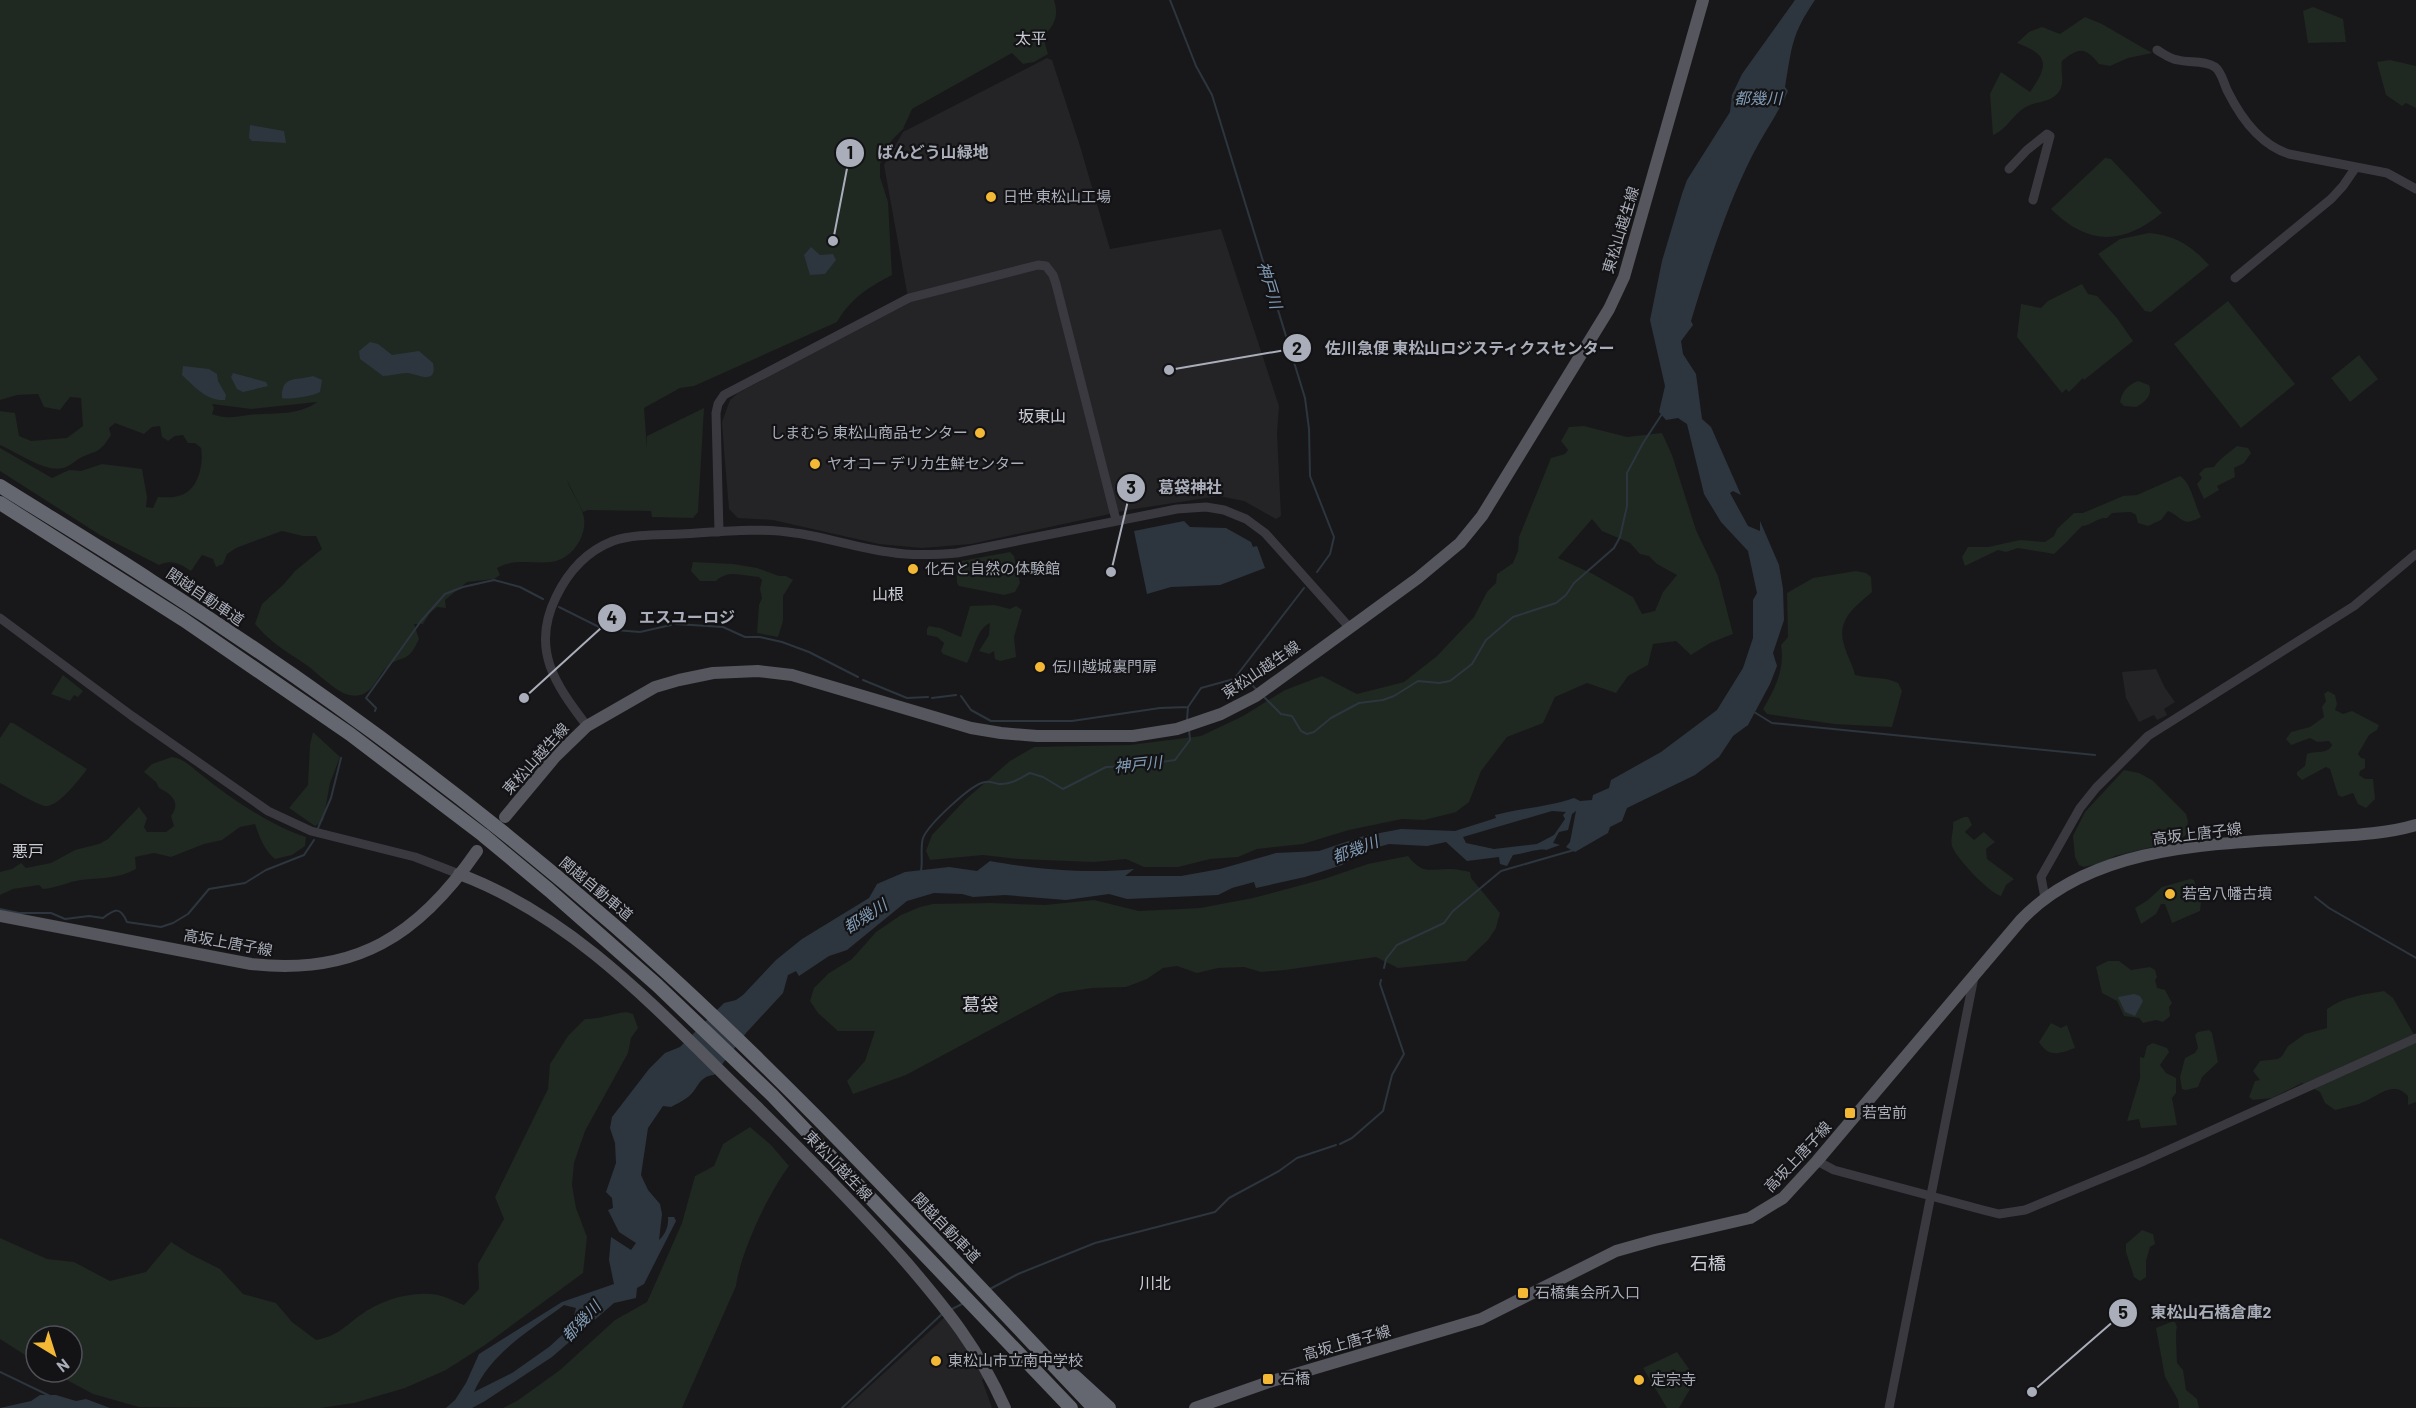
<svg xmlns="http://www.w3.org/2000/svg" width="2416" height="1408" font-family="Barlow,'Noto Sans JP',sans-serif">
<rect width="100%" height="100%" fill="#18181a"/>
<path fill="#242427" d="M1047,58L1052,60L1080,146L1110,249L1221,229L1279,406L1277,433L1281,516L1276,519L1244,501L1219,496L1128,510L971,544L922,548L879,544L773,520L738,518L729,509L724,450L722,422L730,400L738,393L909,303L884,165L903,132Z
M2156,669L2165,688L2175,702L2164,709L2167,715L2157,720L2154,715L2139,722L2126,698L2122,672Z
M945,1317L966,1344L984,1378L982,1380L992,1408H846Z"/>
<path fill="#1f2821" fill-rule="evenodd" d="M0,0H1054C1059,17 1055,24 1043,37L1048,54L1034,62L1023,64L1012,53L912,109L903,129L892,140L880,164V177L888,202L892,275C869,287 851,298 837,322L694,386L680,388L644,408L647,448V436L704,408L698,512L693,518L652,517L651,511L588,510L583,512L567,480C571,492 582,506 584,518C587,537 571,560 551,562C532,564 515,558 497,568L500,575L494,579L467,582L445,600L446,608L437,607L430,613L423,624H414L419,639C407,666 402,653 386,668C378,675 376,687 365,693C359,697 350,696 343,693C328,685 316,671 302,662C284,650 269,641 255,624L262,604L283,585L295,571L322,549L316,536H303L282,531L236,548L227,554L223,564L216,567L213,559L202,555L191,571C180,564 172,559 159,565L100,535L0,471V448L52,478L69,470L81,471L102,464L142,469L147,497L146,507L153,508L158,497C164,497 172,498 178,496C198,492 204,465 201,448L195,443H188L183,435L175,436L168,441L162,437L160,426L152,427L144,434L115,423L109,428L111,435C100,452 99,450 82,457C76,460 71,465 66,467C48,475 17,452 0,445V411L15,413L19,436L31,441L67,438L83,426L81,398L70,397L60,410L44,407L38,394L17,395L0,400ZM317,402C296,417 272,412 248,415C235,417 225,419 212,414L214,408L212,404L251,409Z
M2313,7L2343,19L2346,42L2308,43L2303,11Z
M2085,17L2102,24L2152,53L2128,58L2110,66L2099,64C2084,46 2079,48 2062,61C2060,73 2066,83 2058,93C2050,103 2035,101 2024,108C2012,116 2007,129 1993,135L1990,94L2001,72L2030,92C2049,65 2049,55 2017,43L2029,32L2042,27L2060,34Z
M2390,60L2416,66V108L2406,103L2402,106L2386,95L2377,62Z
M2105,158L2111,159L2162,213C2123,245 2088,246 2051,209Z
M2149,233C2175,235 2192,246 2209,265L2151,312L2145,311L2098,254L2120,239Z
M2082,284L2088,294L2097,296L2117,318L2133,341L2084,380L2083,378L2069,392L2066,389L2062,393L2017,337L2021,304L2041,308L2048,301Z
M2228,301L2295,384L2241,428L2174,344Z
M2359,355L2378,379L2350,402L2331,378Z
M2138,381L2149,385C2153,395 2145,402 2136,407L2124,406L2120,402C2122,391 2128,385 2138,381Z
M1584,426L1627,437L1662,433L1672,455L1696,530L1718,576L1733,634L1710,643L1691,655L1676,641L1653,644L1648,665L1628,676L1616,693L1587,683L1555,697L1543,723L1507,737L1481,771L1469,802L1456,812L1424,820L1402,819L1349,830L1303,844L1257,849L1238,857L1210,859L1178,867H1144L1126,859L1094,862L1019,859L983,855L930,860L926,851L932,835L965,800L1010,761L1034,747L1130,745L1201,736L1243,716L1285,690L1322,676L1357,694L1404,682L1437,656L1474,617L1487,592L1496,583L1497,574L1513,563L1518,551L1519,537L1551,458L1565,454L1568,450L1561,441L1569,427ZM1592,519L1602,531L1630,543L1640,554L1649,556L1657,564L1677,575L1663,592L1655,611L1642,614L1633,597L1593,574L1558,558Z
M2237,446L2248,448L2251,453L2244,463L2234,468L2235,477L2217,486L2219,490L2204,499L2197,484L2202,478L2199,474L2205,468L2214,467C2220,458 2229,453 2237,446Z
M2180,476C2191,482 2195,506 2201,517C2181,528 2183,517 2168,511L2161,520L2148,526L2138,523L2136,515L2131,512L2112,513L2107,518C2098,517 2092,525 2082,526C2072,536 2064,545 2054,554L2018,548L2006,552L1998,550L1965,566L1962,557L1968,547H1988L2020,540L2045,542L2054,536L2057,529L2074,513H2083L2123,496L2137,495Z
M1010,552L1014,556L1020,583L1015,592L1004,595L959,586L957,583L956,562Z
M693,562L733,564L757,568L779,576H786L793,580L783,596V621L778,637L757,633L759,605L762,598L760,589L762,580L759,577C742,576 729,569 716,581H700L691,571Z
M1856,571L1866,573L1871,577L1872,592C1854,608 1835,620 1845,648C1848,658 1853,665 1855,675C1871,679 1883,676 1898,683L1902,691L1892,727L1834,724L1767,714L1763,709C1775,689 1785,669 1781,645L1788,637L1787,593L1813,578Z
M994,605L1010,609L1016,606L1022,610L1014,637L1016,657L1000,661L995,659L994,651L989,654L979,651L989,635L990,623C976,629 974,651 967,663L943,654L941,651L944,643L937,637L927,635V629L929,626L940,628L961,637L970,606Z
M63,675L83,691L78,697L74,695L70,701L51,694Z
M2328,691L2335,695L2337,704L2335,710L2343,714L2352,711L2379,725L2377,730L2369,735L2358,754L2361,758L2365,759V768L2360,771L2359,775L2365,779H2373L2375,799L2366,808L2358,804L2353,793L2342,797L2338,795L2330,769L2326,767L2302,780L2297,775V772L2305,766L2307,754C2316,750 2327,755 2332,745L2329,741L2317,742L2310,738L2291,745L2286,739L2291,732L2310,727L2324,717L2322,707L2326,701L2324,694Z
M10,723H13L87,769C79,780 61,803 48,806C40,808 9,787 0,783V738Z
M313,732L340,757L330,783L323,821L315,826L289,808L308,785L310,745Z
M172,757C185,759 192,768 203,776C230,798 273,827 306,837L305,846L292,855L275,859C264,850 259,836 255,824L240,827L222,840L204,844L171,857L154,853L135,857L136,869C118,879 100,878 81,880C68,882 56,888 43,889L39,885L13,889L0,895V872L12,869L21,863L26,868L51,863L75,850L99,844L108,839L139,807L147,818L144,827L147,832H166L174,826L171,816C181,803 172,794 159,788L156,782L144,772L152,764Z
M2124,770L2139,773L2152,780L2186,814L2188,821L2186,835L2177,841L2115,856L2104,862L2084,867L2079,865L2075,857L2073,836L2085,812Z
M1964,817H1968L1972,825L1965,832L1974,840L1984,832L1995,842L1986,849L1987,859L2014,879L2006,885L2001,896C1988,892 1956,858 1952,846C1950,840 1954,830 1953,822Z
M1408,856C1424,876 1430,868 1451,869C1457,869 1464,871 1470,872L1471,878L1500,913L1496,928L1488,940L1466,961L1398,968L1376,957L1285,970L1261,972L1244,967L1218,968L1197,973L1177,966L1163,968L1147,979L1126,987L1092,988L1059,993L906,1075L853,1094L847,1081L865,1061L875,1031H838L818,1013L810,1001L814,988L829,973L852,959L876,932L901,915L920,907L933,904L991,903L1045,905L1094,900L1139,911L1200,908L1253,898L1324,879L1368,864Z
M2190,879L2194,880L2201,901L2200,911L2172,923L2165,904H2161L2156,914L2141,924L2135,908L2148,900L2162,887Z
M2108,961H2119L2131,970L2150,967L2155,970L2157,977L2155,980L2157,988L2165,990L2172,1003L2169,1007L2170,1016L2163,1022L2156,1020L2143,1023L2139,1018L2124,1016L2117,1001L2102,993L2096,967Z
M2384,991L2393,998L2416,1038V1102L2408,1105V1096C2391,1079 2378,1098 2359,1104C2351,1106 2343,1108 2335,1110L2325,1103L2320,1092L2302,1083L2272,1098L2253,1100L2249,1097L2255,1081L2260,1080L2253,1071L2260,1061L2278,1059L2282,1056L2288,1046L2305,1034L2327,1028V1009C2343,997 2365,994 2384,991Z
M626,1012L633,1014L638,1028L631,1038L628,1053L585,1131L574,1163L572,1185L576,1208L587,1237L583,1273L485,1345L446,1370L405,1388L354,1403L320,1408L139,1407L93,1394L52,1372H72V1336H36V1362L0,1339V1238L47,1259L74,1262L110,1281L146,1272L171,1242L190,1254L220,1269L243,1294L276,1303L292,1322L316,1340C337,1336 343,1328 359,1316C380,1300 412,1290 438,1295C447,1297 456,1302 464,1305L479,1289L478,1264L504,1219L495,1197L548,1089L550,1064L568,1036L585,1019C600,1019 611,1014 626,1012Z
M2051,1023L2061,1028L2067,1025L2075,1048C2059,1054 2049,1058 2039,1042Z
M2209,1030L2212,1033L2218,1062L2202,1077L2198,1087L2186,1090L2182,1089L2180,1077L2185,1058L2195,1053L2198,1048L2195,1035L2198,1032Z
M2153,1043L2167,1048L2169,1052L2160,1065L2166,1073L2176,1078V1093L2172,1098L2177,1125L2141,1128L2139,1119L2127,1121L2140,1078V1057L2144,1058L2147,1046Z
M750,1127L771,1145L789,1166C768,1194 741,1251 736,1286L682,1408H503L517,1401L560,1370L615,1320L647,1302L682,1223L695,1176L714,1166L723,1144Z
M2142,1230L2153,1234L2155,1244L2150,1247L2146,1261V1277L2140,1281L2134,1277L2126,1252V1244Z
M2171,1322H2175L2177,1327C2175,1332 2177,1355 2177,1363L2183,1370L2186,1390L2197,1399L2199,1408H2179L2178,1400L2165,1377L2156,1328Z
M1677,1352L1696,1379L1679,1408H1667L1643,1368Z"/>
<path fill="#2d363e" fill-rule="evenodd" d="M1795,0H1815C1791,35 1792,47 1785,87L1788,91C1778,114 1763,134 1752,156C1726,208 1708,265 1691,321L1693,325L1681,341L1683,354L1696,374L1702,419L1711,427L1741,495L1733,491L1730,493L1748,526L1760,531V521L1779,565L1783,589L1784,620L1773,653L1777,666L1770,684L1748,725L1733,736L1719,757L1695,775L1627,808L1622,821L1610,827L1608,833L1575,852L1566,847L1570,842L1576,811L1572,814L1568,830L1559,832L1553,843L1560,845L1546,850C1540,848 1523,854 1513,855L1507,866L1500,864L1499,857L1467,861L1446,842L1427,846L1389,844L1360,852L1342,865L1305,877L1256,888L1254,882L1232,888L1218,895L1127,899L1109,894L1066,900L1005,895L973,897L962,894L934,893L907,901L847,950L829,956L799,976L796,971L788,975L783,993L746,1033L714,1075C698,1076 698,1090 688,1097C683,1101 676,1104 671,1107L663,1106L648,1128L641,1175L648,1190L660,1204L662,1214L659,1240C665,1235 669,1226 668,1217H674L676,1221L644,1284L637,1288L636,1298L614,1303L552,1357L485,1401L472,1408H446L455,1400L466,1383L479,1354L562,1302L614,1284L609,1260L611,1237L631,1250L636,1243L619,1232L608,1210L613,1208L612,1198L606,1192L616,1163L615,1143L610,1128L612,1117L649,1069L665,1053L680,1047L724,1003L736,1000L743,995L776,960L802,939L869,898L877,884L905,872L949,867L977,871L990,861C1033,869 1091,874 1134,869L1125,876H1181L1220,869L1276,853L1319,851L1364,836L1401,829L1455,831L1496,818L1495,815C1521,808 1549,807 1574,798L1580,801L1592,800L1593,795L1609,788L1611,780L1661,752L1717,710L1743,668L1753,638V600L1757,593L1748,551L1721,522L1704,494L1687,424L1678,418L1666,420L1659,412L1665,386L1650,320L1662,261L1682,194L1687,180L1730,112L1732,95L1742,74ZM1552,811L1566,812L1563,815L1565,819L1554,835L1537,844L1494,849L1466,843L1463,837ZM564,1305L576,1308L571,1327L549,1347L512,1373L474,1392C491,1352 531,1330 564,1305Z
M250,125L284,131L286,143L252,141L249,138Z
M811,247L820,255L833,254L836,260L825,274L810,275L804,255Z
M370,342L378,344L392,355L419,351L433,363C438,387 416,373 407,373C399,373 391,376 383,376L360,359L359,351Z
M183,366L209,369L217,374L218,381L226,395L225,400C206,401 195,387 182,375Z
M233,373L266,382L268,386L243,392L237,389L231,377Z
M313,376L322,380L320,392C313,396 289,400 282,398C281,374 298,381 313,376Z
M1184,521L1190,527L1226,528L1251,542L1253,547L1257,546L1265,568L1220,585L1171,587L1147,594L1134,531Z
M2134,994L2140,996L2143,1001L2135,1016L2125,1012L2118,997Z
M40,1395H56L76,1401L86,1399L110,1408H0L31,1401Z"/>
<g fill="none" stroke-linecap="round" stroke-linejoin="round">
<path stroke="#2d363e" stroke-width="2" d="M1170,0L1196,66L1212,95L1305,398L1309,429L1310,476L1334,537L1330,554L1317,572
M559,607L603,629L640,632L671,625
M676,624L723,627L745,637H760L782,642L809,652L858,677
M1234,679L1251,684L1257,690
M863,680L907,698L928,697
M961,696L971,710L991,721H1072L1160,708L1188,707
M1263,696L1281,714L1292,716L1301,731L1307,734L1314,732L1331,718L1359,703L1383,700L1394,696L1418,681L1439,683L1450,681L1472,664L1486,640L1513,617L1556,603L1566,595L1574,583L1614,548L1620,537L1627,506V473L1643,443L1662,414
M932,698L956,695
M375,711L376,708L366,698L421,621L445,594L463,587L494,580L520,587L543,599
M1754,712L1772,723L2095,755
M1187,720L1188,707L1201,688L1234,679L1304,588
M318,828L331,798L341,758
M921,871C923,861 920,847 923,838C928,825 971,784 985,782C990,781 995,783 999,784C1011,785 1020,778 1030,773L1043,777L1063,789L1106,767L1134,766L1175,760L1190,740L1189,729
M2315,897L2329,908L2416,958
M0,909L19,913H51L65,919L89,916L103,918C115,909 120,906 127,922L161,927L173,923L188,914L209,889L245,883L266,870L304,855L314,840
M1384,968L1386,959L1397,945L1444,923L1453,911L1501,871L1574,850
M1340,1144L1352,1138L1383,1111L1392,1075L1404,1054L1380,984L1381,980
M990,1289L1018,1274L1095,1243L1215,1212L1229,1198L1279,1171L1297,1158L1336,1145
M950,1310L964,1303
M0,1372L50,1396
M842,1408L942,1314"/>
<path stroke="#39393f" stroke-width="9" d="M2157,50C2164,54 2170,59 2178,60C2189,63 2205,60 2215,67C2222,72 2224,85 2228,92C2241,118 2261,145 2289,154L2387,173L2416,189
M2009,169L2027,150L2047,134L2050,136L2033,200
M2235,278L2331,199L2343,186L2356,167
M719,532L716,413L718,404L724,395L909,298L1038,265L1046,266L1053,275L1056,284L1116,520
M0,618L132,716L268,811L311,831L415,857L459,874
M587,726C556,685 530,650 556,597C568,572 587,551 613,541C634,534 659,535 681,534C718,532 758,527 795,533C826,537 857,548 889,552C911,556 934,555 957,553L1177,509L1206,507L1224,510L1246,519L1265,533L1349,627
M2045,898L2041,877L2080,808L2096,788L2148,736L2354,606L2416,554
M1817,1161L1834,1170L1983,1210L1999,1214L2025,1210L2144,1161L2416,1038
M1889,1408L1974,977"/>
<path stroke="#55565e" stroke-width="12" d="M505,817L555,757L587,726L655,687L679,680L713,673L758,671L792,675L971,728L1001,733L1037,736H1133L1177,729L1221,714L1256,696L1281,678L1418,578L1460,543L1482,516L1609,309L1624,277L1703,0
M459,874C577,918 663,1016 751,1101C805,1154 857,1206 906,1262C948,1311 978,1348 1005,1408
M0,916L251,964C356,976 419,935 477,851
M1195,1408L1272,1381L1481,1319L1616,1251L1655,1240L1750,1218L1783,1198L1817,1161L2021,920C2095,842 2222,844 2321,837C2353,835 2386,834 2416,825"/>
<path stroke="#656770" stroke-width="14" d="M0,486C51,518 103,549 153,582C315,685 471,800 616,927C786,1076 938,1244 1094,1408
M0,503L184,620L350,734L483,835L549,890L657,985L772,1095L1071,1408
M1074,1376L1109,1408"/>
</g>
<g fill="#f3b936" stroke="#131315" stroke-width="2">
<circle cx="991" cy="197" r="6"/>
<circle cx="980" cy="433" r="6"/>
<circle cx="815" cy="464" r="6"/>
<circle cx="913" cy="569" r="6"/>
<circle cx="1040" cy="667" r="6"/>
<circle cx="2170" cy="894" r="6"/>
<rect x="1844" y="1107" width="12" height="12" rx="3"/>
<rect x="1517" y="1287" width="12" height="12" rx="3"/>
<circle cx="936" cy="1361" r="6"/>
<rect x="1262" y="1373" width="12" height="12" rx="3"/>
<circle cx="1639" cy="1380" r="6"/>
</g>
<g text-anchor="middle" stroke-width="4.5" stroke-linejoin="round" paint-order="stroke">
<g font-size="15" fill="#aaaeba" stroke="#131315" text-anchor="start">
<text x="1003" y="202">日世 東松山工場</text>
<text x="968" y="438" text-anchor="end">しまむら 東松山商品センター</text>
<text x="827" y="469">ヤオコー デリカ生鮮センター</text>
<text x="925" y="574">化石と自然の体験館</text>
<text x="1052" y="672">伝川越城裏門扉</text>
<text x="2182" y="899">若宮八幡古墳</text>
<text x="1862" y="1118">若宮前</text>
<text x="1535" y="1298">石橋集会所入口</text>
<text x="948" y="1366">東松山市立南中学校</text>
<text x="1280" y="1384">石橋</text>
<text x="1651" y="1385">定宗寺</text>
</g>
<g font-size="15" fill="#aaaeba" stroke="#131315">
<text transform="translate(1621 230) rotate(-73)" y="5">東松山越生線</text>
<text transform="translate(205 597) rotate(34)" y="5">関越自動車道</text>
<text transform="translate(1261 670) rotate(-34)" y="5">東松山越生線</text>
<text transform="translate(536 759) rotate(-48)" y="5">東松山越生線</text>
<text transform="translate(2197 834) rotate(-7)" y="5">高坂上唐子線</text>
<text transform="translate(596 889) rotate(40)" y="5">関越自動車道</text>
<text transform="translate(228 943) rotate(10)" y="5">高坂上唐子線</text>
<text transform="translate(1798 1157) rotate(-47)" y="5">高坂上唐子線</text>
<text transform="translate(838 1166) rotate(46)" y="5">東松山越生線</text>
<text transform="translate(946 1228) rotate(46)" y="5">関越自動車道</text>
<text transform="translate(1347 1343) rotate(-16)" y="5">高坂上唐子線</text>
</g>
<g font-size="16" fill="#cbcdd6" stroke="#131315">
<text x="1031" y="44">太平</text>
<text x="1042" y="422">坂東山</text>
<text x="888" y="600">山根</text>
<text x="28" y="857">悪戸</text>
<text x="1155" y="1289">川北</text>
</g>
<g font-size="16" font-style="italic" fill="#819bb5" stroke="#131315">
<text x="1758" y="104">都幾川</text>
<text transform="translate(1270 285) rotate(73)" y="6">神戸川</text>
<text transform="translate(1138 764) rotate(-6)" y="6">神戸川</text>
<text transform="translate(1355 849) rotate(-21)" y="6">都幾川</text>
<text transform="translate(865 916) rotate(-33)" y="6">都幾川</text>
<text transform="translate(581 1321) rotate(-47)" y="6">都幾川</text>
</g>
<g font-size="18" fill="#cbcdd6" stroke="#131315">
<text x="980" y="1011">葛袋</text>
<text x="1708" y="1270">石橋</text>
</g>
</g>
<path fill="none" stroke="#aaaeba" stroke-width="2" d="M833 241L850 153M1169 370L1297 348M1111 572L1131 488M524 698L612 618M2032 1392L2123 1313"/>
<g fill="#aaaeba" stroke="#131315" stroke-width="2">
<circle cx="833" cy="241" r="6"/>
<circle cx="1169" cy="370" r="6"/>
<circle cx="1111" cy="572" r="6"/>
<circle cx="524" cy="698" r="6"/>
<circle cx="2032" cy="1392" r="6"/>
<circle cx="850" cy="153" r="15"/>
<circle cx="1297" cy="348" r="15"/>
<circle cx="1131" cy="488" r="15"/>
<circle cx="612" cy="618" r="15"/>
<circle cx="2123" cy="1313" r="15"/>
</g>
<g font-size="18" text-anchor="middle" font-weight="bold" fill="#111">
<text x="850" y="159">1</text>
<text x="1297" y="355">2</text>
<text x="1131" y="494">3</text>
<text x="612" y="624">4</text>
<text x="2123" y="1319">5</text>
</g>
<g font-size="16" text-anchor="middle" font-weight="bold" fill="#aaaeba" stroke="#131315" stroke-width="4.5" stroke-linejoin="round" paint-order="stroke">
<text x="933" y="158">ばんどう山緑地</text>
<text x="1470" y="354">佐川急便 東松山ロジスティクスセンター</text>
<text x="1190" y="493">葛袋神社</text>
<text x="687" y="623">エスユーロジ</text>
<text x="2211" y="1318">東松山石橋倉庫2</text>
</g>
<g transform="translate(54 1354) rotate(142)"><circle r="28" fill="#131315" stroke="#4f5157" stroke-width="1.5"/>
<path d="M0-4.5L10 22L0 15L-10 22Z" fill="#f3b936"/>
<text y="-9" font-size="16" font-weight="bold" text-anchor="middle" fill="#aaaeba">N</text>
</g>
</svg>
